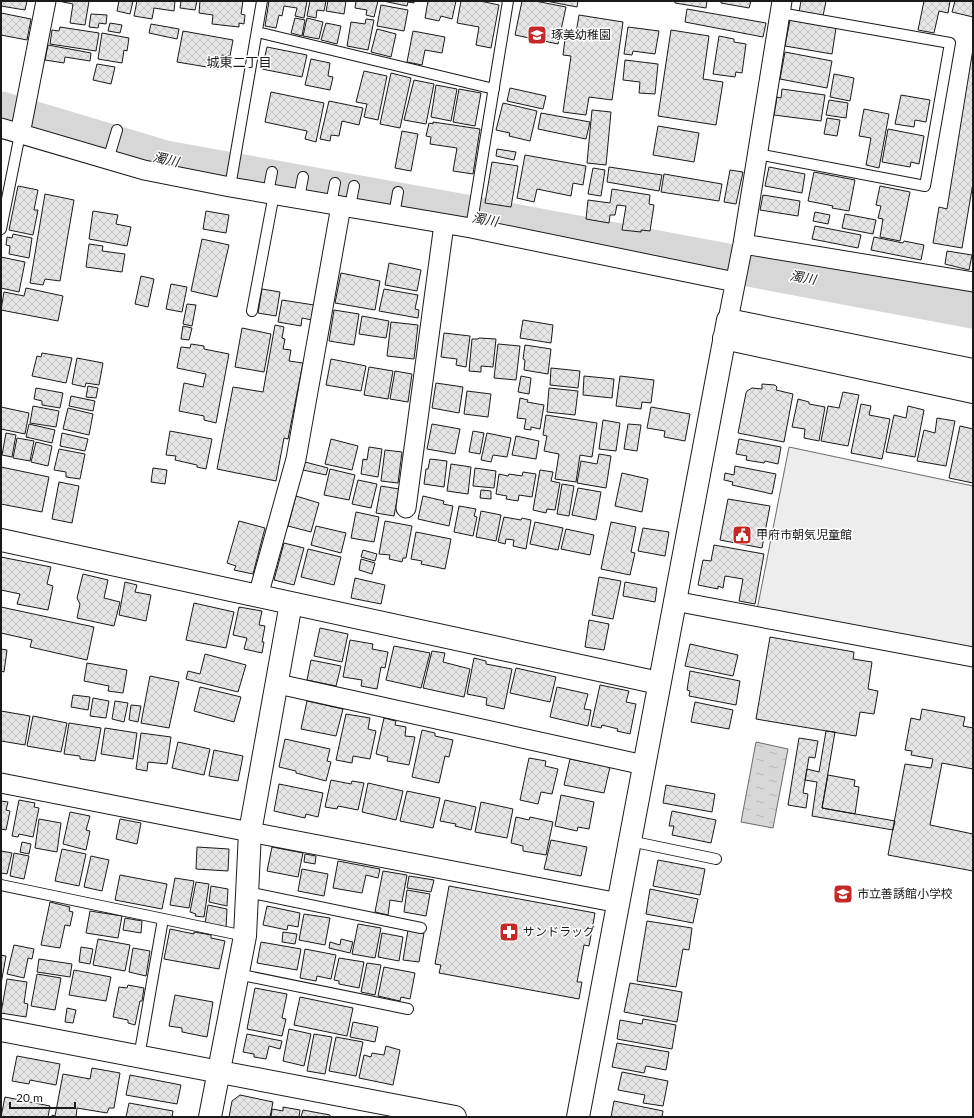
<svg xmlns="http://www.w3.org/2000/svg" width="974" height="1118" font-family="Lato,'Noto Sans JP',sans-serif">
<defs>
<pattern id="water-ripples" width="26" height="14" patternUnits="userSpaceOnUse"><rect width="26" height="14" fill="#d7d7d7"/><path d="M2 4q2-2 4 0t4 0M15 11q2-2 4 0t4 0" fill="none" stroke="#b8b8b8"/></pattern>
<pattern id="building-cross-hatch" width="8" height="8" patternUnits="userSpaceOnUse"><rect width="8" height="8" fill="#e6e6e6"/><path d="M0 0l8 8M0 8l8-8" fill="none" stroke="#c5c5c5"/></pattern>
</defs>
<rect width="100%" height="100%" fill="#fff"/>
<path fill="#ededed" stroke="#6a6a6a" d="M789,447L973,486V650L757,610Z"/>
<path fill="url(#water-ripples)" stroke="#6a6a6a" d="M756,742L788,749L773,828L741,822Z"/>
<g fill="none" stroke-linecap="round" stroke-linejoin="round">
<path stroke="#d7d7d7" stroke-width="39" d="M1,111L165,160L465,214L973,309"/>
</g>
<path fill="url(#building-cross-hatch)" stroke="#1a1a1a" d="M1,1H27L25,10L1,6Z
M58,1H89L85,25L70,23L73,4Z
M119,1H133L130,14L117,11Z
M137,1H175L174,11L154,8L152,19L134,16Z
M181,1H197L195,10L180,8Z
M200,1H243L241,14L245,15L244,24L239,23V27L212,24L213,15L199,13Z
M269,1H307L304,18L295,16L297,8L284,6L282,16L279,15L276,28L265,26Z
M310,1H326L324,11L317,10L316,18L307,16Z
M328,1H346L344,14L326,11Z
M356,1H378L374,17L366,15L367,10L355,8Z
M383,1H414V3L408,2L407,6Z
M428,1H456L452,19L441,16L439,21L425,18Z
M461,1H480L499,5L491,48L476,45L479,27L457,23Z
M522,1H535L566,7L558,44L515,35Z
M546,1H578L577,7Z
M675,1H707L706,8L675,3Z
M721,1H751L749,8L721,3Z
M801,1H826L823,16L799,12Z
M924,1H950L948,13L939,11L934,33L918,30Z
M955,1H973V17L952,12Z
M381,5L408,10L404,31L377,26Z
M687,9L766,23L763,37L685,22Z
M1,13L31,19L27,40L1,35Z
M91,14L107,15L106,24L99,23L98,28L89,27Z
M579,15L623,22L612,100L589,97L586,115L563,112L571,56L563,55L566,31L576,33Z
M295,18L305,20L302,36L291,33Z
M307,18L323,22L319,39L303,36Z
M366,19L374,20L368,50L347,46L351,22L365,24Z
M790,20L836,28L832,54L785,46Z
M110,23L122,25L120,33L108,31Z
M326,23L341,26L337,44L321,40Z
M151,24L179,29L177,39L149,33Z
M60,27L99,33L96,51L50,44L52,30L59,31Z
M628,27L659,31L655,54L633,51L632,55L624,54Z
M377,29L396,34L391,57L371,52Z
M671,30L709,36L703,79L723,82L716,125L658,116Z
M183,31L233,40L230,56L222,55L219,69L177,62Z
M413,31L445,37L442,53L425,50L422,65L407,62Z
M102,33L129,38L127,51L124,50L122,63L98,59Z
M719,36L734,39V42L746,44L742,73L736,72L735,77L713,74Z
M48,45L91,53L90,61L65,57L64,63L45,60Z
M267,47L307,55L302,77L262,69Z
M973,49V183L962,248L933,243L939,207L947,209Z
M785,52L832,61L827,88L780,79Z
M311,59L330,63L328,76L333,77L330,90L305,85Z
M625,60L658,64L655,94L639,93L640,82L623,80Z
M97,64L115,67L111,84L93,80Z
M364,71L387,76L378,120L364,117L367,104L356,102Z
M391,73L411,78L400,128L380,124Z
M834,74L854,78L850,101L830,97Z
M414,80L434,84L426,124L404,120Z
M436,85L457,89L451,121L431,117Z
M510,88L546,96L543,109L507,101Z
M459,89L481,93L475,126L453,122Z
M782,89L825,95L821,121L774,115L777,97L781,98Z
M271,92L324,103L316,142L305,139L307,131L265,122Z
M901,95L930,100L926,122L915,120L914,127L895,124Z
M829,100L848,103L846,118L826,115Z
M329,101L363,108L359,125L342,121L339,136L331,135L330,141L320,139Z
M503,103L537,111L530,141L509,136L510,133L496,130Z
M864,109L889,114L879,168L866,165L871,138L859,136Z
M592,110L611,112L606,165L587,163Z
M541,113L590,122L586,139L538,129Z
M827,118L840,120L837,136L824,134Z
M433,122L480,129L473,174L453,171L457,148L430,144L431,137L426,136L429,123L433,124Z
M658,126L699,133L694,162L653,155Z
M888,129L924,136L919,164L911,162L910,167L882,162Z
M402,131L418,134L411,171L395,168Z
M497,149L516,152L514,160L496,156Z
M525,155L586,166L583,185L573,183L571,196L537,189L534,202L517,198Z
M492,162L518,166L511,207L485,203Z
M609,167L662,175L659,191L607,182Z
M769,167L805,174L802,193L765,186Z
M593,168L605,170L601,196L588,194Z
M730,170L743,172L736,204L724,202Z
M814,172L855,180L849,211L832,208L833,206L808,201Z
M664,174L722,184L719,201L661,192Z
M18,186L38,190L34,210H38L33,235L9,230Z
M880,186L910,192L900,241L880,237L883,219L878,218L881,206L876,205Z
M612,189L650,195L649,204L654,205L650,231L641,230V232L622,230L626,206L617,205L615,215H610L609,223L586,219L588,200L610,203Z
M45,194L74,200L60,281L45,279L43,285L30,283Z
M763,195L800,201L798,216L760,210Z
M93,211L118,215L116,224L131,227L127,246L89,239Z
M206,211L229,215L226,233L203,229Z
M815,212L830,215L828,224L813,221Z
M845,214L876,220L873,234L842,228Z
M815,226L861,235L858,248L812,239Z
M13,234L32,238L29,258L9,254L10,246L6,245L7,237L12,238Z
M874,237L903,243L904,241L924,245L921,260L871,250Z
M202,239L229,245L217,297L191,291Z
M89,244L103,246L102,251L125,254L122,272L86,267Z
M947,251L972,255L969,270L945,264Z
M1,257L25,262L19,292L1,288Z
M389,263L421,270L417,291L385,285Z
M341,273L380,281L375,310L335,303Z
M141,276L154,279L148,307L135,304Z
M171,284L187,287L182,312L166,309Z
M26,288L63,296L58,321L1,310L4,292L24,296Z
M262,289L280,292L276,316L258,313Z
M384,289L418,295L415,309L419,310L418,318L379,311Z
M282,300L314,305L312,320L302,318L301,326L278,322Z
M187,304L196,305L192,326L183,324Z
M334,310L359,314L354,345L329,341Z
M362,316L389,321L386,338L359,334Z
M523,320L553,325L551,343L520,338Z
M391,322L418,325L414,359L387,356Z
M275,325L284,327L282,338L285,339L283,349L291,350L289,361L303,363L288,439L284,438L276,481L217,469L233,387L263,392Z
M183,326L192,328L189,340L181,339Z
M242,328L271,334L264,372L235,367Z
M444,333L470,336L466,367L456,365L457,359L441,357Z
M479,338L496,339L493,367L481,366V372L469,371L472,339H478Z
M191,344L204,346V349L229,354L216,423L204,420V416L179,411L184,383L203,387L206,374L177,368L181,347L190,348Z
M498,344L520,346L516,380L494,378Z
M525,345L551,349L548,374L524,370L525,360L523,359Z
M42,353L72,358L66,383L32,376L37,356L41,357Z
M77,358L103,363L99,385L86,383L85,387L72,384Z
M331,359L366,366L361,391L326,385Z
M369,367L393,371L388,399L364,395Z
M551,368L580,371L578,388L550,385Z
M395,371L412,374L408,402L390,399Z
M521,376L531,378L529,394L518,392Z
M584,376L614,379L612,398L583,395Z
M620,376L654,380L651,403L642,402L641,409L616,406Z
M436,383L463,387L459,413L432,408Z
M762,384L775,385L777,387L776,390L793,394L784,442L738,433L746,393L747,391L752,388L762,389Z
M88,386L98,388L96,398L86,397Z
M36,388L63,393L60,408L42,405V401L34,399Z
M549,388L578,391L575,415L547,412Z
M467,391L491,394L488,417L464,414Z
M843,392L859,395L848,446L821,441L828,406L839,408Z
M71,396L95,401L93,411L69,406Z
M520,398L528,400L527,402L544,405L540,429L531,427V430L524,429L526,419L517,418Z
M798,399L809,402V404L825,407L819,441L804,438L805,429L792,427Z
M861,404L871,406L869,415L890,419L882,459L851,453Z
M33,406L59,411L56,427L30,423Z
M908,406L924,410L915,457L886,452L894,415L906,418Z
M1,407L29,413L25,434L1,429Z
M651,407L690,414L685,441L664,437L665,431L647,428Z
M68,408L93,414L89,435L63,429Z
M546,415L597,423L592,457L580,455L576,482L555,479L559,454L544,451L547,436L543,435Z
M937,418L955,421L946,466L917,461L924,430L935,433Z
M603,420L620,423L616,451L599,449Z
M29,424L55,430L52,443L26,437Z
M432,424L460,429L455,454L427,449Z
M628,424L641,425L637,451L624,449Z
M960,426L973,429V483L949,478Z
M170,431L212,439L206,469L197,467V465L175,460L176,456L166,455Z
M473,431L484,433L480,454L469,452Z
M6,433L16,435L12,457L2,455Z
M62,433L88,439L85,451L60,446Z
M487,433L511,438L507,457L493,455L491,462L481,460Z
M516,436L539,441L536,459L512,455Z
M17,438L34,441L30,461L13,458Z
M331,439L358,446L352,470L325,464Z
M739,439L781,447L778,464L765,461L764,463L746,460L747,456L736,454Z
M36,442L52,446L48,466L31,462Z
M369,447L382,449L378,477L361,474L363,459L367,460Z
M59,449L85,454L80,479L66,477V472L54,470Z
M385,450L402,452L398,483L381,481Z
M599,454L611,456L606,488L577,483L581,461L597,464Z
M430,459L447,461L444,487L424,484L426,469H428Z
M305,462L328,468L326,475L303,470Z
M451,464L471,467L468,494L447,491Z
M735,466L776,474L772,494L732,485L733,482L724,480L725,473L734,475Z
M1,467L49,477L42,512L1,504Z
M153,468L167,470L165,484L151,482Z
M475,468L496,471L494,488L473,486Z
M330,469L355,475L349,500L324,495Z
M540,470L553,472L551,481L560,483L555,510L547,509L546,513L533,510Z
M523,472L536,474L532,497L519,495L518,501L506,499L507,496L496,494L499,474L508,476L509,474L522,476Z
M622,473L648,479L642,512L615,506Z
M358,480L377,484L371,508L352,504Z
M59,482L79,486L72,523L52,519Z
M562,484L574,486L569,516L557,514Z
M381,486L399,489L394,516L376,513Z
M578,488L601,492L596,520L572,515Z
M481,490L491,491V499L480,498Z
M296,496L319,503L311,532L288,526Z
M423,496L444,501L443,504L453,506L449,526L418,519Z
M728,499L770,506L762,548L720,540Z
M459,506L476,509L474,516L477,517L473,536L454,532Z
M481,511L501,515L496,541L476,537Z
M356,512L379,517L374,542L351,538Z
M504,517L521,520L522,518L531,520L526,549L513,546L514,540L506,539L505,544L498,542Z
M239,521L265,528L253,574L234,570L236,566L227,563Z
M385,521L412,526L406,558H403L402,562L389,559L390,555L379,554Z
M535,522L563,528L558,550L530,544Z
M611,522L636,527L631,552L635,553L630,575L601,569Z
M316,526L346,533L341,553L311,545Z
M643,528L669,532L665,556L638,551Z
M566,529L594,535L590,555L561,549Z
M416,532L451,539L445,569L421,564L422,561L411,559Z
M284,543L304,548L294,585L274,580Z
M714,545L764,554L755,604L739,601L743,579L725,576L723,588L718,586V589L698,585L703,560L711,561Z
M308,549L341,557L334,585L301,577Z
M363,550L377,554L375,561L361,557Z
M1,557L51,567L47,584L53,586L48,610L17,604L20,594L1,590Z
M361,559L375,563L372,574L359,570Z
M83,574L108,580L104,598L120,602L114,626L77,618L80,604L77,598Z
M599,577L621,581L613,619L592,615Z
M355,578L385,585L381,604L351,598Z
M125,582L137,585L135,592L151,595L146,621L119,615Z
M625,582L657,588L655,602L623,596Z
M194,603L234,612L226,648L186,640Z
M1,607L94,627L87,660L30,647L32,640L1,633Z
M239,607L262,611L259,625L265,626L262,642H264L262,653L244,649L247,638L233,635Z
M589,620L609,624L604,650L585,647Z
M320,628L348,634L342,662L314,656Z
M770,637L854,652L853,659L872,662L868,689L878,691L874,714L860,712L856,736L756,719Z
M350,640L373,644L372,649L388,652L385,668L381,667L377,689L361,686L362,680L343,677Z
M690,644L738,655L733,676L685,666Z
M394,646L430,653L421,688L386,680Z
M1,649L7,650L4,672L1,671Z
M432,651L445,653L443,662L470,669L464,697L423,688Z
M205,654L246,665L238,692L186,679L188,671L200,674Z
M474,658L486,661V664L512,669L504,709L486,705L487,698L467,694Z
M311,660L341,666L336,686L307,680Z
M87,663L127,670L123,693L108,691L109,686L84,681Z
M516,668L556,677L550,702L510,693Z
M690,671L740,681L736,705L689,696L690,691L687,690Z
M150,676L179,682L169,728L141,723Z
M600,685L629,691L626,702L636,704L630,734L617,731L618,729L602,725L601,728L591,726Z
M200,687L241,697L234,722L194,711Z
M557,687L588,694L584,709L591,710L588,726L550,717Z
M73,695L90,697L88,710L71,707Z
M93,698L109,701L106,718L90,716Z
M115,701L128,703L124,722L112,719Z
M307,701L343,709L336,736L301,729Z
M695,702L733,710L729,729L691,722Z
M131,705L141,706L138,722L129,720Z
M922,709L965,717L963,726L973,728V769L942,763L930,825L973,834V871L888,855L905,764L931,768L933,759L911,755L912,751L905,750L911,718L920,720Z
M1,711L30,716L25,745L1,741Z
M346,714L370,718L368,729L376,731L370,759L353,756L352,763L336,760Z
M33,716L67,723L61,752L27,746Z
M384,718L396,721L395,725L406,727L405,736L415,737L409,765L387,761L388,757L376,754Z
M69,723L101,728L95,761L80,759V756L64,754Z
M105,728L137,733L133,759L101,754Z
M422,730L435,733V736L453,740L449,757L445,756L439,783L412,777Z
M826,731L835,732L822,808L895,821L893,830L812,816L817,782L805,780L807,769L819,772Z
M141,733L171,737L167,764L148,762L147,771L136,769Z
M799,738L818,741L815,758L809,757L803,793L808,794L806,808L788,805Z
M285,739L330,749L327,761L331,762L326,781L296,773V771L279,767Z
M178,742L210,749L204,775L172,768Z
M214,750L243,756L238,781L209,776Z
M529,758L546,761L545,766L558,769L552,794L541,792L538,804L520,800Z
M570,759L610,767L604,793L564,785Z
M828,775L855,780L854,786L859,787L855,814L822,808Z
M331,780L351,784L352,781L364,783L358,810L338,806L337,809L325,807Z
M368,783L403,791L396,820L362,812Z
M279,784L323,793L318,817L306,814L305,818L274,811Z
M666,785L715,794L712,812L663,803Z
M407,791L440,798L433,828L400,821Z
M561,795L594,802L589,829L578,827L577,831L555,826Z
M19,800L35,803L34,807L39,808L33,837L19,834L18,837L12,836Z
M445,800L476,807L471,830L455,826L456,824L440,821Z
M1,801L8,802L6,810L10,811L6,830L1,829Z
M481,802L513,809L507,838L475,832Z
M672,811L716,820L711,843L672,835L674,826H669Z
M70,812L90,816L86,830L90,831L86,850L63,844Z
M516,817L529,820L530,817L553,822L546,855L523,851V846L511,843Z
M39,819L61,823L57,852L35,848Z
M120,819L141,823L137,844L116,839Z
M551,840L587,847L581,876L544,869Z
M22,842L31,844L29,854L20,852Z
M197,847L229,849L228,871L196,869Z
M272,847L303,853L298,877L267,871Z
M62,849L86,854L79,886L55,881Z
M1,851L12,853L7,874L1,873Z
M14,853L29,856L24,879L10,876Z
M305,854L316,856L315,864L304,862Z
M91,856L109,860L102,891L84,887Z
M658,860L705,869L700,895L653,886Z
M338,861L380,869L378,878L366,875L362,893L333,888Z
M302,869L328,874L324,896L298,891Z
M383,871L407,875L402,902L390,900L388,915L375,912Z
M120,875L167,884L162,909L115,900Z
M409,876L434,880L431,892L407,888Z
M175,878L194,881L189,908L170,905Z
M196,882L209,884L204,917L195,916L196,914L190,912Z
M211,886L228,889L227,906L209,902Z
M449,886L595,913L589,946L584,945L577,982H582L579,999L439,973L441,965L435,964Z
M650,889L698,899L693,923L646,914Z
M407,890L430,894L426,916L404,912Z
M50,902L70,907L69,911L73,912L70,926L65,925L60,948L41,945Z
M208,905L227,909L226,928L205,923Z
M267,906L300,913L298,927L288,925L287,930L263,925Z
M90,911L122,916L118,938L86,933Z
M304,914L330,918L325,945L299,940Z
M125,918L142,921L141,933L123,930Z
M647,921L692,928L689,950L683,949L676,987L637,981Z
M358,924L381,928L375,958L352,954Z
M170,929L194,934V932L211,935V938L225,941L219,969L164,959Z
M408,930L424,933L419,962L403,960Z
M283,932L297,934L295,944L282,942Z
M382,933L403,937L399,961L378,957Z
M98,939L130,945L125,971L93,965Z
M341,939L353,942L350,953L329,948L330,942L340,945Z
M261,942L301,949L297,970L257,963Z
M14,945L34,949L32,959L28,958L24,978L7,974Z
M81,947L93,949L90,964L79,962Z
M133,948L150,951L146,976L129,972Z
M305,949L336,955L331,979L317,976L316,981L300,978Z
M1,955L6,956L1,984Z
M339,958L364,962L359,988L339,984V981L334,980Z
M39,959L72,964L70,977L37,972Z
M367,963L381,965L375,995L361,992Z
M384,967L415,973L410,999L401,997L400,1001L378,996Z
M74,970L111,977L106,1001L69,995Z
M37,974L61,978L55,1010L31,1006Z
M7,979L27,982L24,1003L28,1004L26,1017L1,1013Z
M630,983L682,992L677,1022L624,1012Z
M128,985L144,988L142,1001H140L135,1025L128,1023V1020L113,1017L119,987L127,988Z
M255,988L287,994L282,1018L286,1019L282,1036L247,1029Z
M175,995L213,1002L207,1037L182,1032V1028L169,1026Z
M300,997L353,1008L347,1036L294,1025Z
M67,1008L76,1010L73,1023L65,1022Z
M643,1019L676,1025L672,1049L617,1039L620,1020L642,1024Z
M353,1022L378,1027L375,1042L350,1037Z
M289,1029L311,1034L304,1066L283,1061Z
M247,1034L282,1041L280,1049L269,1046L266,1059L254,1057V1054L243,1052Z
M314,1034L332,1037L325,1074L307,1071Z
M336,1037L363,1042L356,1076L329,1071Z
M617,1043L669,1052L666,1070L646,1066L644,1073L612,1067Z
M386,1046L400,1050L393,1085L359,1078L364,1055L371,1057L372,1053L384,1055Z
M17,1056L60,1064L56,1085L30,1080L29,1084L12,1081Z
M92,1068L120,1073L114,1108H109L107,1113L77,1108L76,1117H52V1115L55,1116L63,1074L90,1079Z
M622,1072L668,1081L663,1106L643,1103L645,1095L618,1090Z
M130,1075L181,1085L177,1104L126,1095Z
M240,1095L273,1102L270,1117H229L232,1101Z
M5,1097L50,1106L48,1117H1Z
M614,1101L663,1111L662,1117H611Z
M129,1103L173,1111L172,1117H126Z
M283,1107L300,1110L299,1117H271L272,1109L283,1111Z
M303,1110L330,1115V1117H301Z"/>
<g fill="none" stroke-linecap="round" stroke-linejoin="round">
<g stroke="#1a1a1a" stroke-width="12">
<path id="lane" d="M257,32L494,89
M757,154L925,186L950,43L780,13
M108,160L117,130
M230,187L262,1
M268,193L272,172
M299,198L303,177
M331,204L335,183
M350,207L354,186
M394,215L398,192
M471,228L508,1
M1,229L20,134
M252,311L274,194
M630,841L716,859
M1,885L245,936
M247,892L421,928
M237,974L408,1009
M139,1057L163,919"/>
</g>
<g stroke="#1a1a1a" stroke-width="21">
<path id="street" d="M1,128L144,170L230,187L471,228L735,282
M20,134L46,1
M743,244L973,282
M728,320L743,244L782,1
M406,508L444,224
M258,596L296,459L341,206
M674,601L973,657
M278,684L644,765
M1,783L250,832L619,903"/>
</g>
<g stroke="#1a1a1a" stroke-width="24">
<path id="secondary" d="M724,338L973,392
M1,540L659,683
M1,1030L455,1117
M210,1117L245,936L250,832L291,603
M578,1117L728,320L973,370"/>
</g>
<use href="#lane" stroke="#fff" stroke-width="10"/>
<use href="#street" stroke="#fff" stroke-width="19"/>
<use href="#secondary" stroke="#fff" stroke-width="22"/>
</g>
<defs>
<g id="school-square" transform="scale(1)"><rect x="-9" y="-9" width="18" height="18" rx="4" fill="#c62828" stroke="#fff"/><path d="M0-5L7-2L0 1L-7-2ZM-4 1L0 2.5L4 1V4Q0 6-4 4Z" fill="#fff"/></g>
<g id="civic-square" transform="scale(1)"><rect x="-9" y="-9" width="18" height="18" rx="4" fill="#c62828" stroke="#fff"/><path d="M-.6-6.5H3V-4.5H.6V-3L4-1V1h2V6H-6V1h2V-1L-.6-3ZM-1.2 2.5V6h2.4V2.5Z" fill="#fff"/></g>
<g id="pharmacy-square" transform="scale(1)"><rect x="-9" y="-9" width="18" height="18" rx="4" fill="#c62828" stroke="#fff"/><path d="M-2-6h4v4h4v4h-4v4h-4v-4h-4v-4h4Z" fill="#fff"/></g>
</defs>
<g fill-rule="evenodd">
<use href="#school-square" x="537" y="35"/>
<use href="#civic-square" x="742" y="535"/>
<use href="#school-square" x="843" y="894"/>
<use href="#pharmacy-square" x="509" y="932"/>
</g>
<g text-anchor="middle" stroke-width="3" stroke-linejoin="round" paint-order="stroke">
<g font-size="12" fill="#1a1a1a" stroke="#fff" text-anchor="start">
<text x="551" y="39">琢美幼稚園</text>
<text x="756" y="539">甲府市朝気児童館</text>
<text x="857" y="898">市立善誘館小学校</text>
<text x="523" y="936">サンドラッグ</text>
</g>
<g font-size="13" fill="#1a1a1a" stroke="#fff">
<text x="239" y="67">城東二丁目</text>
</g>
<g font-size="13" font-style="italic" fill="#1a1a1a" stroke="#fff">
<text transform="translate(166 159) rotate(13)" y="5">濁川</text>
<text transform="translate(485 219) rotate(10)" y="5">濁川</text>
<text transform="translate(803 277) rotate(10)" y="5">濁川</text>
</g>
</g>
<rect width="974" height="1118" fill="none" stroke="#1a1a1a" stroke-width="4"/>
<path d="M10 1102v6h65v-6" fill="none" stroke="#1a1a1a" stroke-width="2"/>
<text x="16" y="1102" font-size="12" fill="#1a1a1a" stroke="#ffffff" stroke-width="3" paint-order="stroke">20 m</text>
</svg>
